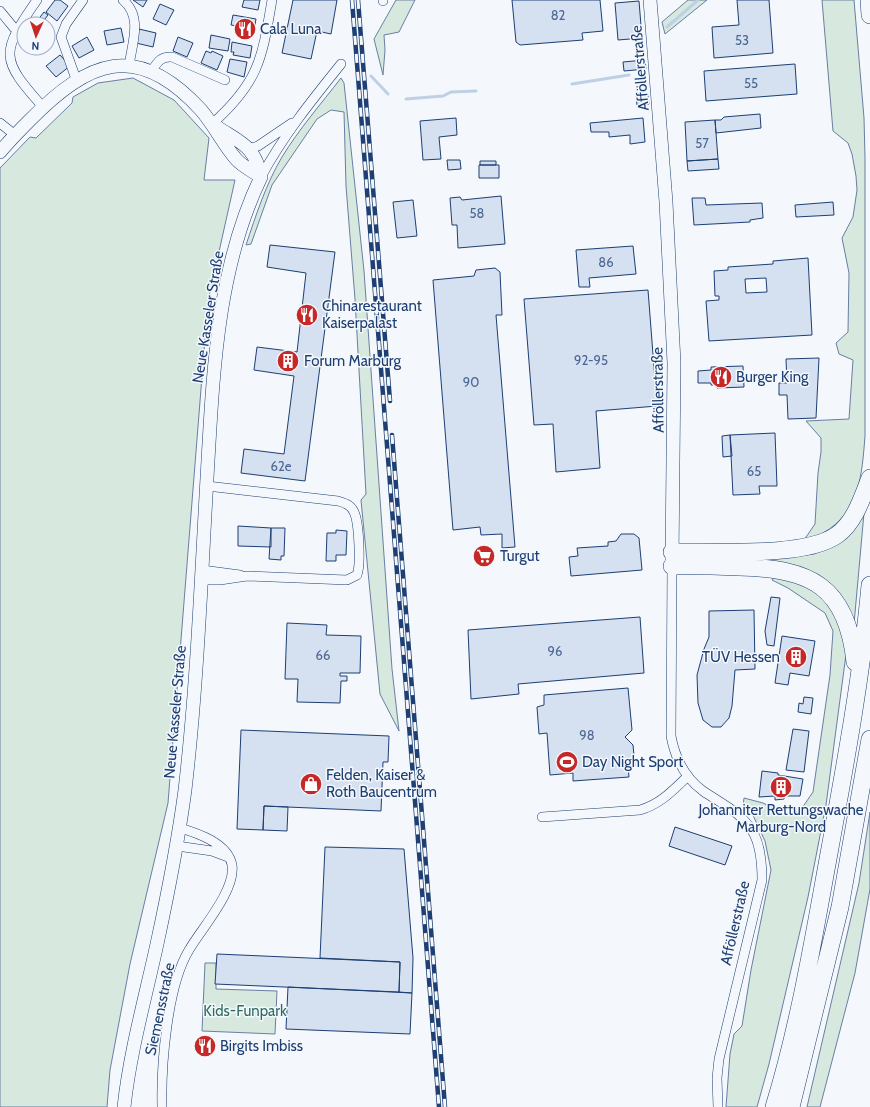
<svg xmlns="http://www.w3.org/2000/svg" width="870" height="1107" font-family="Cabin,sans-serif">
<rect width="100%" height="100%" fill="#f4f7fb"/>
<path fill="#d7e8df" stroke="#687fa3" d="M396,0H415L399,32L384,35L385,50L383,75L374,39Z
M688,0H707L665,34L662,22Z
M822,0H854L864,118L865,158V436C862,474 860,512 823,533C816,538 812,541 804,540L815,524L818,473L821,452V438L806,421L849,419L853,360L839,354L836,343L848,332L849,273L842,238L853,217L857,190L856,176L852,154L848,143L833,131Z
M133,78L174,100L209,138L204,180H235L208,301L168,803L130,964L110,1070L107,1107H0V168L30,137L36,138L72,103L73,97L98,83Z
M341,78L344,83L364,271L392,669L399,731L380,694L361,500L366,494L355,299L346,186L344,112L331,110L317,119L272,185L251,244L246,245C256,215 266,184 282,157C299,129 321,104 341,78Z
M864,513L854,624L828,586L692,557L798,556L814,554L826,549Z
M776,575L793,580L819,594L834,611L847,647L826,805L808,897L769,1064L757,1107H726L730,1054L734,1034L742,1026L751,970L771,870L765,841L751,811L743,806L744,798L763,803L785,814L800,811L813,792L830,675L833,631L825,613L788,588L772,580Z
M870,812V889L855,973L820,1107H807L859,883Z
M205,963H216V989L277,991L275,1034L202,1031Z"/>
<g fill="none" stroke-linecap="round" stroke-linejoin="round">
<path stroke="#bed0e5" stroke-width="3" d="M667,27L698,0
M371,76L388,94
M572,84L629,75
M406,99L443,96L451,92L476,91"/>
</g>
<path fill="#d5e0f0" stroke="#1d3f73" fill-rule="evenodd" d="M55,0H60L68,6L57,21L46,12Z
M133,0H147L143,7Z
M244,0H260L258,10L242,7Z
M293,0H337L331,34L317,31L311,59L282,53Z
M512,0H600L603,31L582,33L583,40L520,45L516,42Z
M737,0H769L773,53L714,58L712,27L739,25Z
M639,1L642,38L618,40L615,3Z
M160,4L174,10L166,25L153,19Z
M44,12L48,15L41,24L37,21Z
M233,15L256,19L253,36L235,33L237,26L231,25Z
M121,28L124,42L107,45L104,31Z
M139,29L156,33L153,47L136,43Z
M211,35L230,39L228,51L209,48Z
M87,37L94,50L79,58L72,46Z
M178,37L193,43L187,57L173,51Z
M232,42L252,46L250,58L233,55L234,52H231Z
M206,51L211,53L212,51L223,56L217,70L201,63Z
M60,55L70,66L56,77L46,66Z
M230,59L247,62L244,77L227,72Z
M645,60L646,69L624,71L623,62Z
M795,64L797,94L706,101L704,71Z
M648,95L649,104L637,105L636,96Z
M760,114L761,128L716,133L715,120H721L724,117Z
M456,118L457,135L439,137L441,159L423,160L420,121Z
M643,118L645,142L630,144V135L609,137V132H591L590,123Z
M715,120L718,159L687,161L685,122Z
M718,159L719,169L688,171L687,161Z
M447,160H460L461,169L448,170Z
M480,161H496V165H480Z
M479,165H499V178H479Z
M501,196L505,244L458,248L457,225H452L450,198L460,197L462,200Z
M692,198H705L706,205L762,203L763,218L750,220V222L694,225Z
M413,200L417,236L397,238L393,202Z
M833,202L834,215L796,217L795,205Z
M270,245L335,252L305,481L241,473L244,449L284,454L294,376L254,370L257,347L297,352L306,273L267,267Z
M633,246L636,274L589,278L590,287H579L576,250Z
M808,258L812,335L709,341L706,301L719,300V296H715L714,271L728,270V267L773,264V261ZM766,278L767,292L746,293L745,279Z
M495,268L500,272L502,315H496L515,547L502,548V534L481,535L480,527L453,530L433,280L474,276L476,270Z
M648,290L657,406L596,411L600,468L556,472L553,424L534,425L524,299Z
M819,358L816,418L788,419L787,395H779V383H787L786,359Z
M743,366L744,387L717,388V385H711V383H698V371L711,370V367Z
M775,433L777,486H759L760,494L733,495L730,435Z
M730,435L732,456L723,457L722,436Z
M238,526L271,528V547L238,546Z
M271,528H285L284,556H281V560L269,559Z
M336,530L347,531L346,555H336V561H326L327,533H336Z
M621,534H634L639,538L642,570L571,576L569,557L578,556L577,548L608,546V542L616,541Z
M771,597L780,598L774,646L767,645L765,631Z
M754,610L755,669L735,670L732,706L729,718L721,727H712L703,720L698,703L697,675L704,649L709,637V611Z
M640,617L644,673L518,684L519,694L471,699L468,630Z
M287,623L327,625L326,635L361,636L360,673H340V676H347V681H341L340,703L297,702L298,679H285Z
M782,636L815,641L809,676L790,673L788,685L775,683Z
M628,688L632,730L625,737L633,745L635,766L628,767L629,777L573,781V773L550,775L547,733L539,734L537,707L544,705V695Z
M804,697L813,698L811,714L798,712L799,703L803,704Z
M793,729L809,731L804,772L786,770Z
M241,730L389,736L388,762H383L381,811L264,806L263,830L237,829Z
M762,771L778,773V775L803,779L800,796H784V799L775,800V796L759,797Z
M264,806L288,807L287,831L263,830Z
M675,827L732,846L725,865L669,846Z
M325,847L404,849L413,958L412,993L399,992L400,962L320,958Z
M217,954L400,962L399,992L215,984Z
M288,987L412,993L410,1034L286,1029Z"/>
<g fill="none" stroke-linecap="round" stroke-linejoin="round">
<g stroke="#1d3f73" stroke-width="10">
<path id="street" d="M37,0C0,53 0,59 43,107
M123,0C143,17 132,43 129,66
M383,1V0
M0,11L14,28
M151,72C157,63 160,56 172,57L225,80
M76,79L61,37L66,24L83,0
M0,123L15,135
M212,124C259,82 262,59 272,0
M248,149L258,146L292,123
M261,177C283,136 312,100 341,64
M672,566L671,736C675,758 684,777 703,791C722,804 743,813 754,834C761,848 762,865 762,880L719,1059L717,1078L718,1107
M202,570L240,575
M201,580H220L247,576L347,580L357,575C361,565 359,522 354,512C351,505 345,503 338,501L207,486
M542,817L640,810C661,804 673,790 688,776
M177,846L212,851L228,857
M162,1107C161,1065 167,986 189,950C202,928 236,890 232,865C228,843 197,833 180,828"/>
</g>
<g stroke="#1d3f73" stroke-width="14">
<path id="secondary" d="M650,0L666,202L674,363L672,561
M217,127C241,143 255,146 261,177
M0,152C9,141 19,131 29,121C89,60 137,40 201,110C214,125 223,144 236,159C243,167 253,171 261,177
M124,1107C130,1052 145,999 157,944C168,893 178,842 185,790C197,687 201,582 207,478C213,377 216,270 261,177"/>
</g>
<g stroke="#1d3f73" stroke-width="18">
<path id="highway" d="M869,0L870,15
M672,552C713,551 805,558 837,535C855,522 862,498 870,478
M672,566C694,565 717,566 739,567C810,568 847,586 855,662
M774,1107C800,1022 814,935 830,848C846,760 862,673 870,585
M791,1107L840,907L870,739"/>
</g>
<use href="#street" stroke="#f4f7fb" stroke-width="9"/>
<use href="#secondary" stroke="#f4f7fb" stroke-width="13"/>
<use href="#highway" stroke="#f4f7fb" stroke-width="17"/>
<g stroke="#1d3f73" stroke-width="4.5">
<path id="rail" d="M352,0L439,1107
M358,0L390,401
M392,435L445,1107"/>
</g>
<use href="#rail" stroke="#f4f7fb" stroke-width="3" stroke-dasharray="9" stroke-linecap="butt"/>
</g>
<defs>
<g id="restaurant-disc" transform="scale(1.15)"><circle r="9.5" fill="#c62828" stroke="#f4f7fb"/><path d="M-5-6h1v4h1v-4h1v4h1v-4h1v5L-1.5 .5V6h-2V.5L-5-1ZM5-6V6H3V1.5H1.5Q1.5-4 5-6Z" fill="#fff"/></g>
<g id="building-disc" transform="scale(1.15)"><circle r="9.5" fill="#c62828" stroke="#f4f7fb"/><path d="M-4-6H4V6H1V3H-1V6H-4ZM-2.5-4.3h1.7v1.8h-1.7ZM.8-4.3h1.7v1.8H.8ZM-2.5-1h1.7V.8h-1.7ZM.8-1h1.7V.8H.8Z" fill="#fff"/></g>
<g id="supermarket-disc" transform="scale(1.15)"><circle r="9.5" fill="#c62828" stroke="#f4f7fb"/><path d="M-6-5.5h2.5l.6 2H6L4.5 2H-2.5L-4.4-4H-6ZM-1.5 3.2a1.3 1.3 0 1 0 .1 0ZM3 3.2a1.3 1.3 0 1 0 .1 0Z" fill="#fff"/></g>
<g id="stadium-disc" transform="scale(1.15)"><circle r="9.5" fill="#c62828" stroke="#f4f7fb"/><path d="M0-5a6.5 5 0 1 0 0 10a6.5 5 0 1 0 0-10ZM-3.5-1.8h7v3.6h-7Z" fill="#fff"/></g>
<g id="shop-disc" transform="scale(1.15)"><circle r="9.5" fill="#c62828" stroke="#f4f7fb"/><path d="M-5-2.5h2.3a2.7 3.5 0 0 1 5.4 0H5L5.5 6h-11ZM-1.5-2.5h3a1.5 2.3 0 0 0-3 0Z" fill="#fff"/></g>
</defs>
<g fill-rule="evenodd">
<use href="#restaurant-disc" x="245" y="29"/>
<use href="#restaurant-disc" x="307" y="315"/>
<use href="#building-disc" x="288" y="361"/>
<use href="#restaurant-disc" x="721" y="377"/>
<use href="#supermarket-disc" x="484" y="556"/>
<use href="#building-disc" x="796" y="657"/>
<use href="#stadium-disc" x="567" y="762"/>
<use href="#shop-disc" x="311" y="784"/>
<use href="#building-disc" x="781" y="787"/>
<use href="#restaurant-disc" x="205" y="1046"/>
</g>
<g text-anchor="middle" stroke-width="3" stroke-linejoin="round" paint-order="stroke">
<g font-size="13" fill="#4b6792">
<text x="558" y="20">82</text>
<text x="742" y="45">53</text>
<text x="751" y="88">55</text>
<text x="702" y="148">57</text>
<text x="477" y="218">58</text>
<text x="606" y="267">86</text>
<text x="591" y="365">92-95</text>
<text x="471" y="387">90</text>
<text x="281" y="471">62e</text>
<text x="754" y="476">65</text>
<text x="555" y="656">96</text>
<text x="323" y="660">66</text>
<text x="587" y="740">98</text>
</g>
<g font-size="15" fill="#1d3f73" stroke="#f4f7fb" text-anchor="start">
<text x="260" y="34">Cala Luna</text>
<text x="322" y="311">Chinarestaurant<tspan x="322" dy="17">Kaiserpalast</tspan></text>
<text x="304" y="366">Forum Marburg</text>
<text x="736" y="382">Burger King</text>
<text x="500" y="561">Turgut</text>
<text x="780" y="662" text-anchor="end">TÜV Hessen</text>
<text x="582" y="767">Day Night Sport</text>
<text x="326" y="780">Felden, Kaiser &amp;<tspan x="326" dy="17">Roth Baucentrum</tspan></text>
<text x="781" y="815" text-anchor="middle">Johanniter Rettungswache<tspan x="781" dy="17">Marburg-Nord</tspan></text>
<text x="220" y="1051">Birgits Imbiss</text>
</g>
<g font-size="15" fill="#1d3f73" stroke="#f4f7fb">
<text transform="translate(640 68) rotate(-95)" y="5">Afföllerstraße</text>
<text transform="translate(208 317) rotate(-81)" y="5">Neue Kasseler Straße</text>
<text transform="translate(658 390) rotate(-91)" y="5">Afföllerstraße</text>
<text transform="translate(175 712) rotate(-85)" y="5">Neue Kasseler Straße</text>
<text transform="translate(735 923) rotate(-77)" y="5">Afföllerstraße</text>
<text transform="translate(160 1009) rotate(-78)" y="5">Siemensstraße</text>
</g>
<g font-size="15" fill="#2c6c60" stroke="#f4f7fb">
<text x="245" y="1016">Kids-Funpark</text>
</g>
</g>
<g transform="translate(36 36) rotate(183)"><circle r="19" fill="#f4f7fb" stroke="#9eadc5"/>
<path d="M0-3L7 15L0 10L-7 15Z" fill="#c62828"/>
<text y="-6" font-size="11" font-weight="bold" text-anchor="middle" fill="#1d3f73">N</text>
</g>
</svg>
